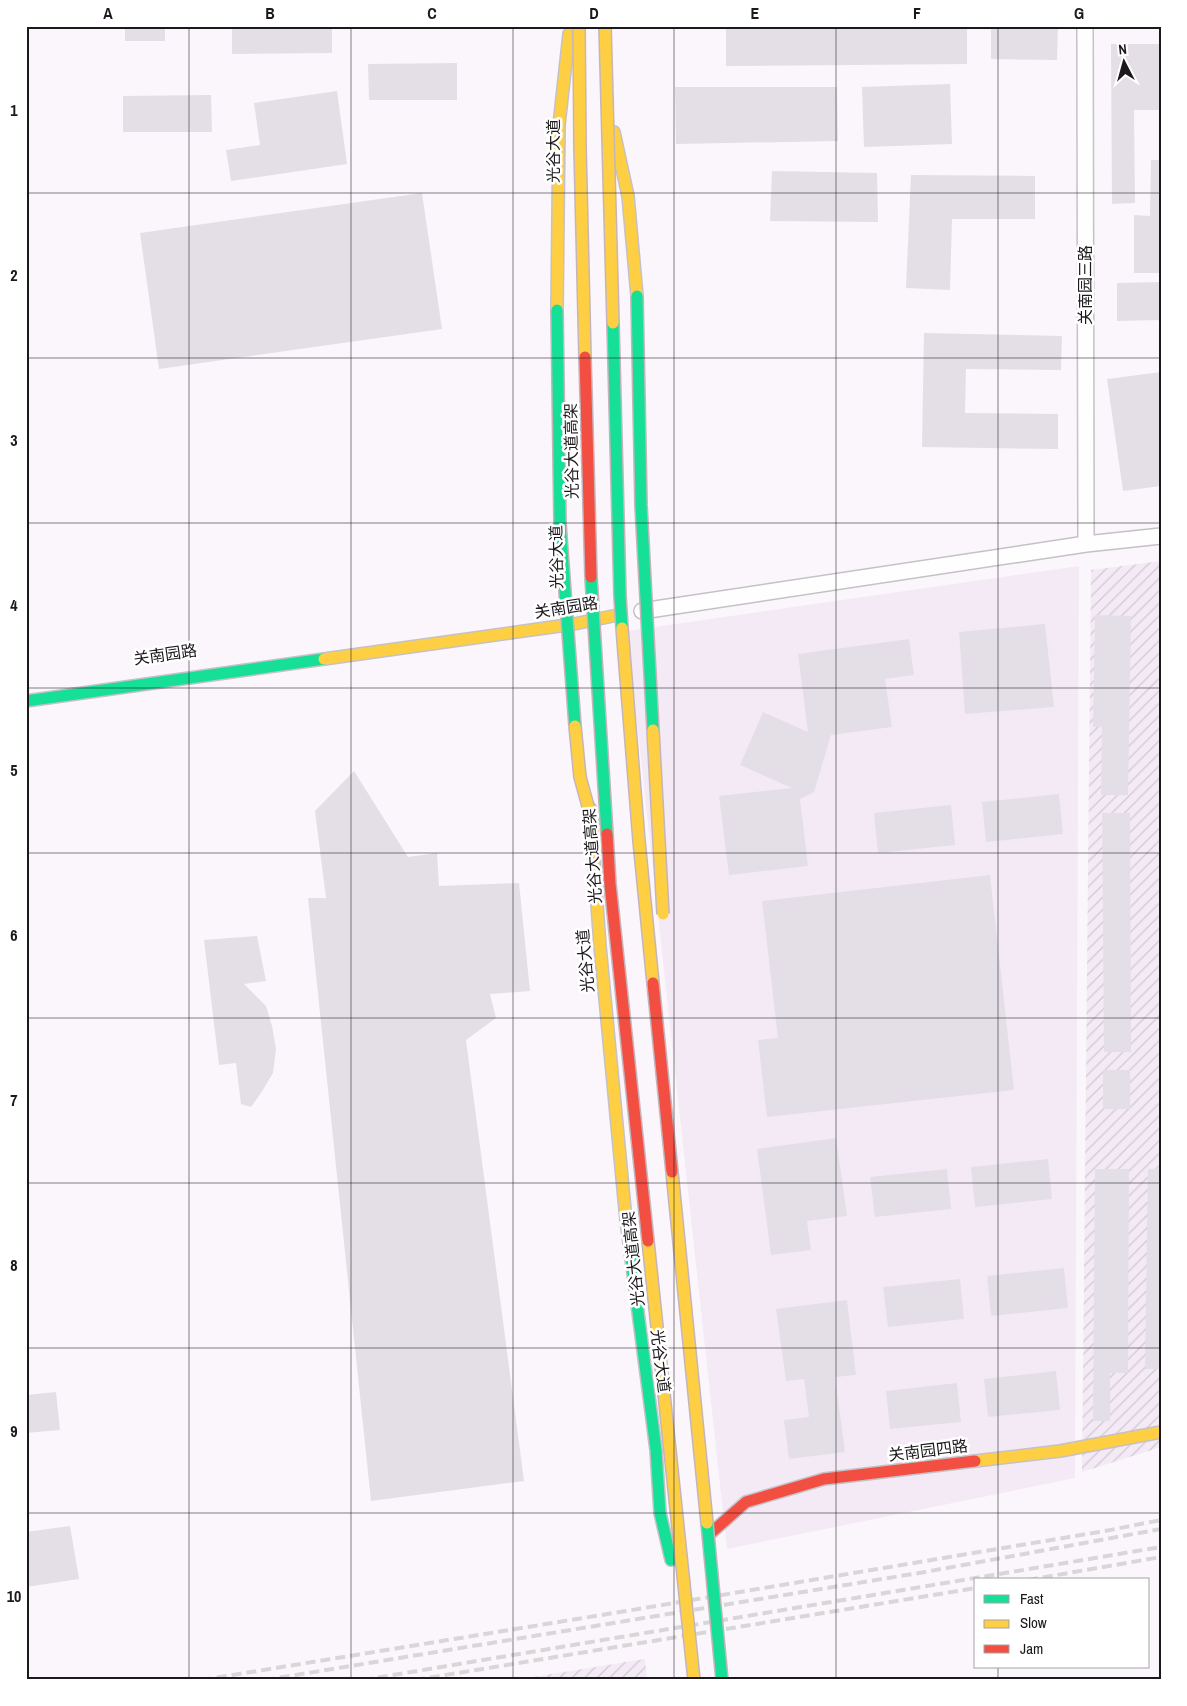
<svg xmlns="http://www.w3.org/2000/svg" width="1187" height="1706" font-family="'Archivo Narrow','Noto Sans SC',sans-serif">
<defs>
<pattern id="industrial-furrows" width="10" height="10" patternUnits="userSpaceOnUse" patternTransform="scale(1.25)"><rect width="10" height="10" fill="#f4eaf6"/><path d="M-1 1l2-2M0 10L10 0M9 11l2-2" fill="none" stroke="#d1c8d2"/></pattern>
</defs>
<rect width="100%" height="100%" fill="#fbf6fb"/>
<path fill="#f4eaf6" d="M1079,566L1075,1478L727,1549L627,631Z"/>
<path fill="url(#industrial-furrows)" d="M1161,561V1447L1082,1472L1091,570Z
M645,1659L647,1680H514Z"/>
<path fill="#e4dfe6" d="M125,26H165V41H125Z
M232,26H332V53L232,54Z
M726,26H967V64L726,66Z
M991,26H1058L1057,60L991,59Z
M1111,44H1161V110H1134L1135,203L1112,204Z
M457,63V100H369L368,64Z
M950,84L952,144L864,147L862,87Z
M675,87H837L838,141L676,144Z
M337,91L347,164L231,181L226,150L260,145L254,103Z
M211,95L212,132H123V96Z
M1151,160H1161V273H1134V215L1150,216Z
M772,171L877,173L878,222L770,221Z
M911,175L1035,176V219H952L950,290L906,288Z
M422,193L442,329L159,369L140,233Z
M1161,282V320L1117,321V283Z
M924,333L1062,336L1061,370L966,369L965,413L1058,414V449L922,447Z
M1161,372V486L1123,491L1107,379Z
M1095,615L1131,616L1128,795H1101L1102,727H1093Z
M1045,624L1054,707L965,714L959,632Z
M909,639L914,675L885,679L892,727L831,735L814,792L800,799L808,866L729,875L719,796L792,788L740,765L763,712L808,732L798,654Z
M354,771L408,857L437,853L439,886L519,883L530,991L490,994L496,1018L466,1040L524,1481L371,1501L308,898H326L315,811Z
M1059,794L1063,834L986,842L982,802Z
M951,805L955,845L878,853L874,813Z
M1102,813H1130L1131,1052H1104Z
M990,875L1014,1090L767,1117L758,1040L778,1038L762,901Z
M257,936L266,981L244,984L266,1006L272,1026L276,1049L273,1073L261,1093L251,1107L241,1104L236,1063L219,1065L204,940Z
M1103,1070H1130V1109H1103Z
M836,1138L847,1216L807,1221L811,1250L771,1255L757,1149Z
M1048,1159L1052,1199L975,1207L971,1167Z
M947,1169L951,1209L875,1217L870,1177Z
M1095,1169H1129L1128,1373H1110V1421H1093Z
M1148,1169H1161V1369H1145Z
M1064,1268L1068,1308L991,1316L987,1276Z
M960,1279L964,1319L888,1327L883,1287Z
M847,1300L856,1375L835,1377L845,1452L789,1459L784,1420L809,1417L804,1379L786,1381L776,1309Z
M1056,1371L1060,1410L988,1417L984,1379Z
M957,1383L961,1422L890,1429L886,1391Z
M56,1392L60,1430L26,1433V1395Z
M70,1526L79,1579L26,1587V1532Z"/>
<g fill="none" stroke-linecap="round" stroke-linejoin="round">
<g stroke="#c5c1c6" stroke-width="18">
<path id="street" d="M1085,26L1086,544
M642,611L1086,544L1161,536"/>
</g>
<g stroke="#c5c1c6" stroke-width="14">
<path id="fast" d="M26,701L324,659
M626,1220L656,1450L660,1513L671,1560"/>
</g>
<g stroke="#c5c1c6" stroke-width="14">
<path id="slow" d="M614,132L628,196L637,296
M557,310L559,125L569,34
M324,659L574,624L613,616
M590,808L600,946L626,1220
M975,1461L1060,1451L1161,1432"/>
</g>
<g stroke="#c5c1c6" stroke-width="14">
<path id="jam" d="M712,1532L746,1502L824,1479L975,1461"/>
</g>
<use href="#street" stroke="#fefefe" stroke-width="15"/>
<use href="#fast" stroke="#16e098" stroke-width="11"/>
<use href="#slow" stroke="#ffcf43" stroke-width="11"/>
<use href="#jam" stroke="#f24e42" stroke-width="11"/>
<path stroke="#d8d7d8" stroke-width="4" stroke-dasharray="10 5" stroke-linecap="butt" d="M1028,1580L1161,1557
M202,1680L626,1611L1105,1531L1161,1520
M265,1680L925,1572L1161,1529
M363,1680L1161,1547
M415,1680L976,1588"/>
<g stroke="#c5b5bb" stroke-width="14" stroke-linecap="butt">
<path id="fast-bridge" d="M637,296L641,505L653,730
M557,310L560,524L575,726
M613,323L620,596L622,628
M591,577L607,834
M707,1523L722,1680"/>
</g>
<g stroke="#c5b5bb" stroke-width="14" stroke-linecap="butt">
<path id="slow-bridge" d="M579,26L580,147L585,357
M605,26L613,323
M622,628L639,841L653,983
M575,726L580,777L594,828
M653,730L663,914
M672,1172L707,1523
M648,1241L694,1680"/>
</g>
<g stroke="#c5b5bb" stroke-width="14" stroke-linecap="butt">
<path id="jam-bridge" d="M585,357L591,577
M607,834L610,884L648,1241
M653,983L672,1172"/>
</g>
<use href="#fast-bridge" stroke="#16e098" stroke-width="11"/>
<use href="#slow-bridge" stroke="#ffcf43" stroke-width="11"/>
<use href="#jam-bridge" stroke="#f24e42" stroke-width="11"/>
</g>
<path fill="none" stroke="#1c191d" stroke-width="1" stroke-opacity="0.55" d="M189,26V1680M351,26V1680M513,26V1680M674,26V1680M836,26V1680M998,26V1580M26,193H1161M26,358H1161M26,523H1161M26,688H1161M26,853H1161M26,1018H1161M26,1183H1161M26,1348H1161M26,1513H1161M998,1667V1680"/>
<g text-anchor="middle" stroke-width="5" stroke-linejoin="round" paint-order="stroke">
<g font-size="16" fill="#1c191d" stroke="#fff">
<text transform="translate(553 151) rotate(-90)" y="6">光谷大道</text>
<text transform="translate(1085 285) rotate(-90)" y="6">关南园三路</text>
<text transform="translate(571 451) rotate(-91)" y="6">光谷大道高架</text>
<text transform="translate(556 557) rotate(-91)" y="6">光谷大道</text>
<text transform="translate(566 607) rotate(-9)" y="6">关南园路</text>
<text transform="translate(165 654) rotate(-8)" y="6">关南园路</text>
<text transform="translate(592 856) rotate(-94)" y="6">光谷大道高架</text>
<text transform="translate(585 961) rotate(-95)" y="6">光谷大道</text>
<text transform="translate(633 1259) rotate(-96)" y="6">光谷大道高架</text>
<text transform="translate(661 1361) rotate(83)" y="6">光谷大道</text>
<text transform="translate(928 1450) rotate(-7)" y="6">关南园四路</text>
</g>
</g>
<rect width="1187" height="1706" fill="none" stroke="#ffffff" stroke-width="55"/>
<rect x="974" y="1578" width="175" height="90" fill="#ffffff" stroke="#a4a3a5"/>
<rect x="984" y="1595" width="25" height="8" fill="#16e098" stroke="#a4a3a5"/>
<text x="1020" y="1604" font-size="15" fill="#1c191d">Fast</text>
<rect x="984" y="1620" width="25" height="8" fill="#ffcf43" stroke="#a4a3a5"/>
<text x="1020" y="1628" font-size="15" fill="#1c191d">Slow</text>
<rect x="984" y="1645" width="25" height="8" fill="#f24e42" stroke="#a4a3a5"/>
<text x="1020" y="1654" font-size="15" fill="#1c191d">Jam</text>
<g transform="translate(1124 62) rotate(354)" stroke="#ffffff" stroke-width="4" paint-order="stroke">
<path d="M0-4L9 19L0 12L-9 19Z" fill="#1c191d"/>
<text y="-8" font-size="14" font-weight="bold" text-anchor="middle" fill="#1c191d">N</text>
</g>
<rect x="28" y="28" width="1132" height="1650" fill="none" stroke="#1c191d" stroke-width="2"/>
<g font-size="16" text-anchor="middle" font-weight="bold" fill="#1c191d">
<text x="108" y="19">A</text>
<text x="270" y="19">B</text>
<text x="432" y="19">C</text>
<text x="594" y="19">D</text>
<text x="755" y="19">E</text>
<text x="917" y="19">F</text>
<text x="1079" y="19">G</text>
<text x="14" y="116">1</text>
<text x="14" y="281">2</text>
<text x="14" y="446">3</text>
<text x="14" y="611">4</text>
<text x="14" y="776">5</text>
<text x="14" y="941">6</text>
<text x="14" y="1106">7</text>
<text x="14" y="1271">8</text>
<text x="14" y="1437">9</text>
<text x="14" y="1602">10</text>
</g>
</svg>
